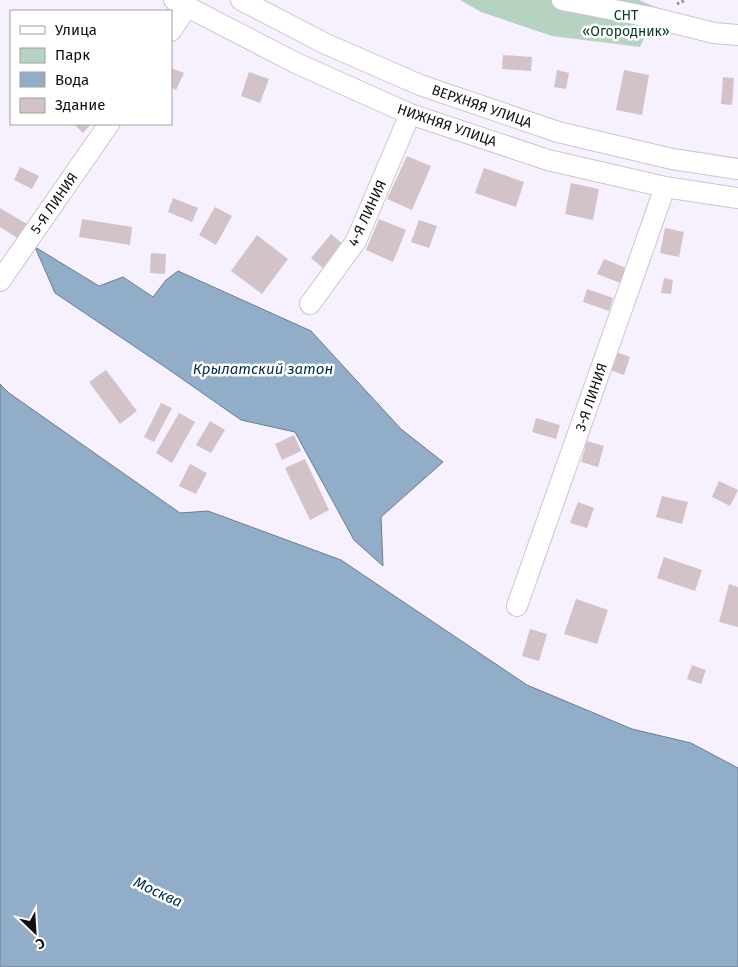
<svg xmlns="http://www.w3.org/2000/svg" width="738" height="967" font-family="'Fira Sans',sans-serif">
<rect width="100%" height="100%" fill="#f7f0fe"/>
<path fill="#b6d3c1" d="M460,0H639L658,8L640,47L552,36L481,12Z"/>
<path fill="#92adc8" stroke="#6b7d92" d="M35,247L99,286L123,277L153,297L166,280L178,271L311,331L401,429L443,462L381,517L383,566L354,540L295,432L241,420L168,369L55,293Z
M0,384L9,393L180,513L208,511L341,560L527,685L632,729L691,743L738,768V967H0Z"/>
<path fill="#d3c3c9" d="M503,55L532,57L531,71L502,69Z
M171,68L184,73L176,90L171,87Z
M557,70L569,73L566,89L554,87Z
M624,70L649,75L642,115L616,110Z
M249,72L269,79L260,103L241,96Z
M723,77L734,78L732,105L721,104Z
M74,124H91L83,133Z
M407,156L431,166L412,210L387,199Z
M20,167L39,176L32,189L14,180Z
M484,168L524,182L516,207L475,193Z
M571,183L599,189L593,220L565,214Z
M173,198L198,208L192,222L168,212Z
M215,207L232,216L216,245L199,235Z
M0,208L27,224L19,239L0,227Z
M82,219L132,227L130,245L79,237Z
M379,219L406,230L393,262L366,250Z
M419,220L437,226L429,248L411,242Z
M665,228L684,232L679,257L660,253Z
M331,234L343,244L323,268L311,258Z
M257,235L288,259L262,294L231,271Z
M151,253L166,254L165,274L150,273Z
M604,259L629,269L623,284L597,274Z
M664,278L673,280L671,294L661,293Z
M587,289L613,298L609,311L583,302Z
M616,352L630,357L624,375L610,370Z
M106,370L137,411L120,424L89,382Z
M161,403L172,408L154,442L144,437Z
M179,413L195,422L172,463L156,453Z
M536,418L560,425L556,439L532,432Z
M210,421L225,430L211,453L196,445Z
M294,435L301,451L282,460L275,444Z
M587,441L604,446L598,467L581,462Z
M305,459L329,510L310,520L285,468Z
M190,464L207,473L196,494L179,486Z
M719,481L738,490L730,506L712,497Z
M662,496L688,502L682,524L656,517Z
M578,502L594,508L587,528L570,523Z
M664,557L702,570L695,591L657,578Z
M729,584L738,587V627L719,622Z
M576,599L608,610L597,644L564,634Z
M530,629L547,634L539,661L522,656Z
M692,665L706,670L701,684L687,679Z"/>
<g fill="none" stroke-linecap="round" stroke-linejoin="round">
<g stroke="#ccc5d3" stroke-width="22">
<path id="minor" d="M174,0L296,63L410,114L548,160L665,187L738,198
M241,0L326,44L420,85L558,132L672,159L738,169
M562,0L650,17L714,33L738,35
M171,31L187,7
M0,281L109,124
M310,304L356,241L410,114
M517,606L665,187"/>
</g>
<path stroke="#97919c" stroke-width="3" stroke-dasharray="2.5 2.5" stroke-linecap="butt" d="M677,4L686,0"/>
<use href="#minor" stroke="#fff" stroke-width="20"/>
</g>
<g text-anchor="middle" stroke-width="5" stroke-linejoin="round" paint-order="stroke">
<g font-size="14" fill="#0b3923" stroke="#fff">
<text x="626" y="20">СНТ<tspan x="626" dy="16">«Огородник»</tspan></text>
</g>
<g font-size="14" fill="#110e13" stroke="#fff">
<text transform="translate(482 106) rotate(19)" y="5">ВЕРХНЯЯ УЛИЦА</text>
<text transform="translate(447 125) rotate(19)" y="5">НИЖНЯЯ УЛИЦА</text>
<text transform="translate(54 203) rotate(-55)" y="5">5-Я ЛИНИЯ</text>
<text transform="translate(367 213) rotate(-65)" y="5">4-Я ЛИНИЯ</text>
<text transform="translate(591 397) rotate(-71)" y="5">3-Я ЛИНИЯ</text>
</g>
<g font-size="15" font-style="italic" fill="#002b4f" stroke="#fff">
<text x="263" y="374">Крылатский затон</text>
<text transform="translate(158 892) rotate(25)" y="5">Москва</text>
</g>
</g>
<rect x="10" y="10" width="162" height="115" fill="#ffffff" stroke="#a09fa1"/>
<rect x="20" y="26" width="25" height="8" fill="#ffffff" stroke="#a09fa1"/>
<text x="55" y="35" font-size="15" fill="#110e13">Улица</text>
<rect x="20" y="48" width="25" height="15" fill="#b6d3c1" stroke="#a09fa1"/>
<text x="55" y="60" font-size="15" fill="#110e13">Парк</text>
<rect x="20" y="72" width="25" height="15" fill="#92adc8" stroke="#a09fa1"/>
<text x="55" y="85" font-size="15" fill="#110e13">Вода</text>
<rect x="20" y="98" width="25" height="15" fill="#d3c3c9" stroke="#a09fa1"/>
<text x="55" y="110" font-size="15" fill="#110e13">Здание</text>
<g transform="translate(35 932) rotate(155)" stroke="#ffffff" stroke-width="4" paint-order="stroke">
<path d="M0-4L9 19L0 12L-9 19Z" fill="#110e13"/>
<text y="-8" font-size="14" font-weight="bold" text-anchor="middle" fill="#110e13">С</text>
</g>
</svg>
